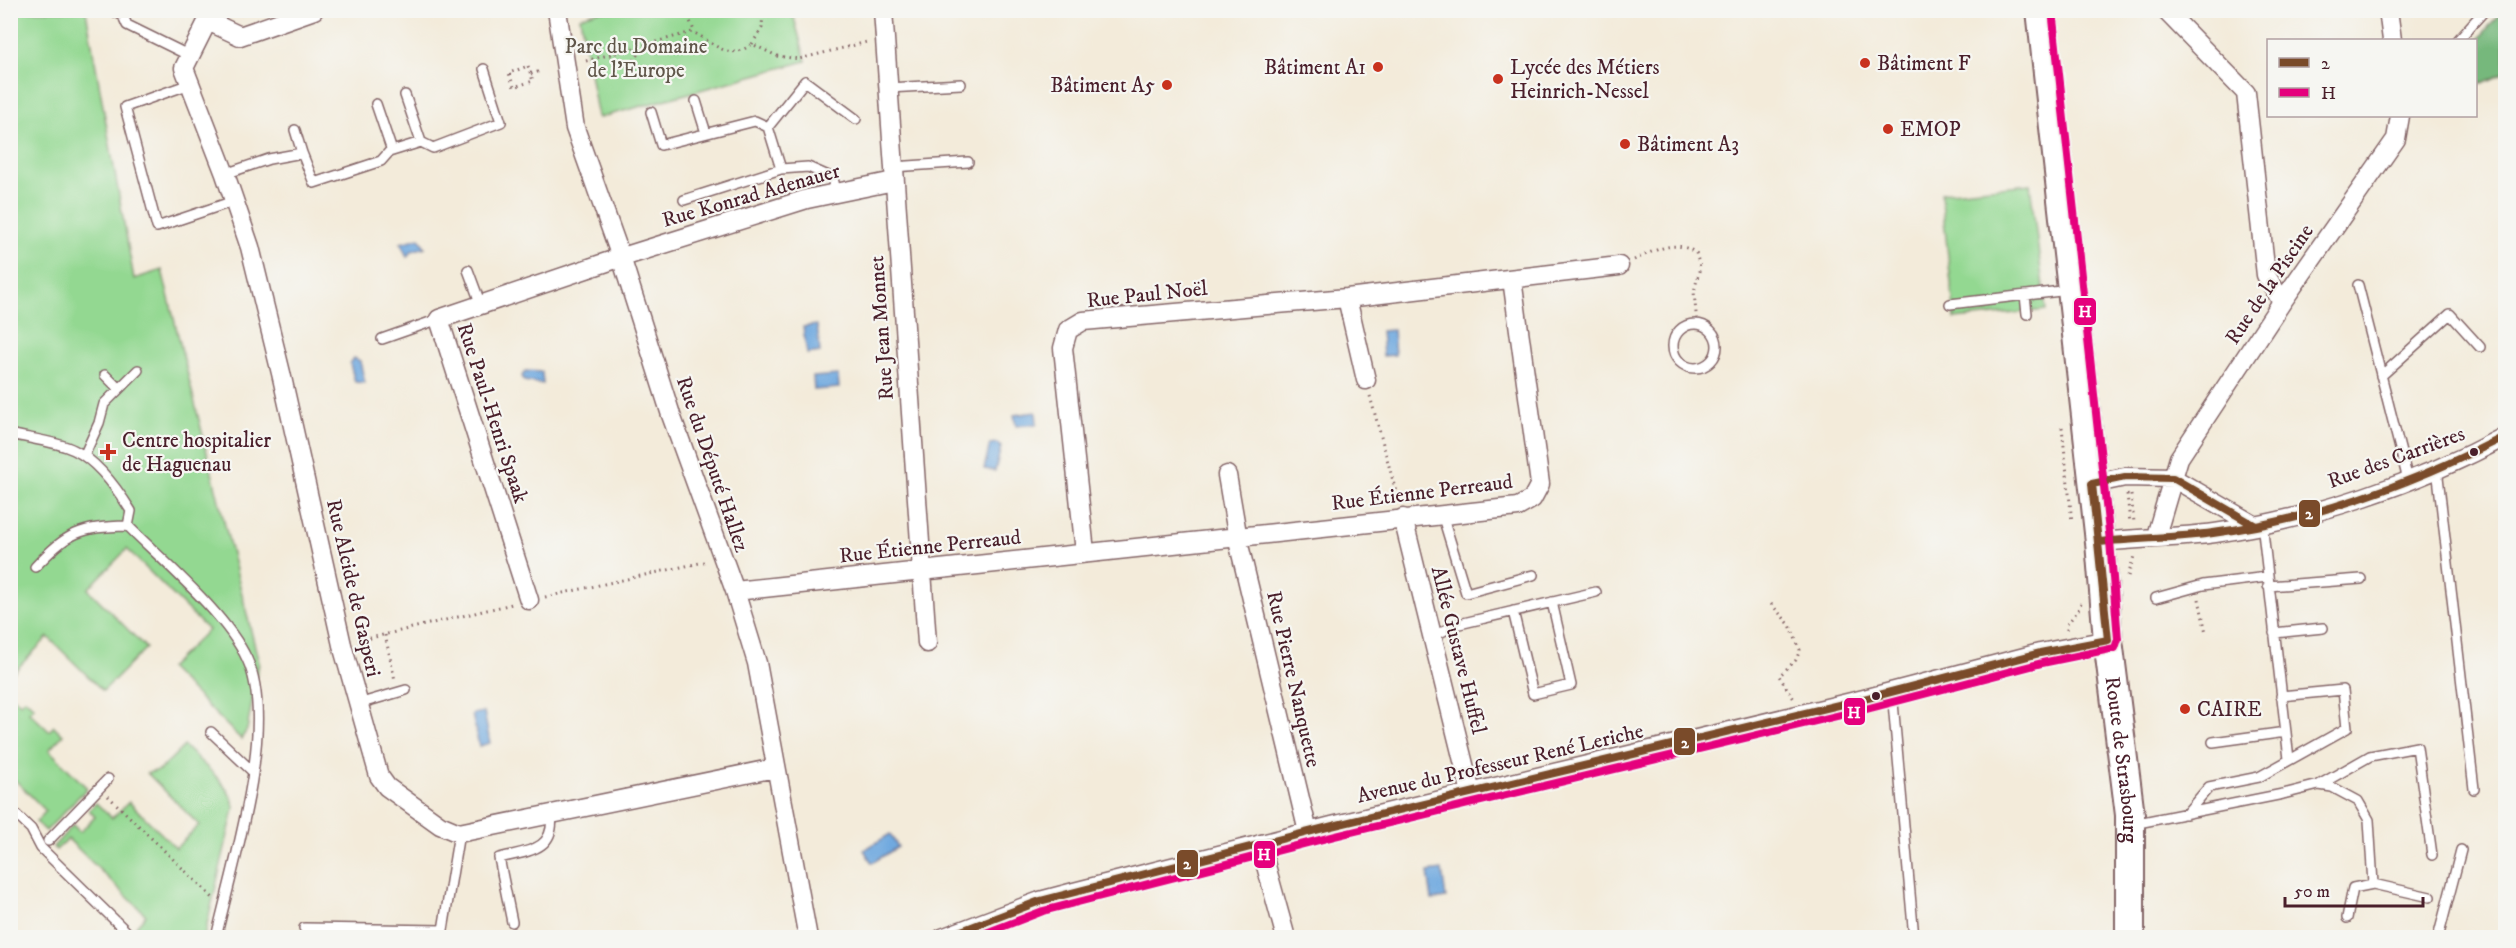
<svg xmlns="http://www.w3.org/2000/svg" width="2516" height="948" font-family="'IM FELL DW Pica',serif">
<rect width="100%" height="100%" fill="#f6f6f2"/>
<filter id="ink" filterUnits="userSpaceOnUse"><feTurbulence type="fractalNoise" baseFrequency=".0167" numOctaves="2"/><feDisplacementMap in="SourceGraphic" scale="12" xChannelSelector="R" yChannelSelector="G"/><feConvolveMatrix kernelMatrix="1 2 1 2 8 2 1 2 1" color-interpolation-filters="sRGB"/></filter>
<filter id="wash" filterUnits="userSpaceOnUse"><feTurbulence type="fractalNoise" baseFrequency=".008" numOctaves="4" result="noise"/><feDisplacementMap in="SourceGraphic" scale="24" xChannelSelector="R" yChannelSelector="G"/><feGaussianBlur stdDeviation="1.35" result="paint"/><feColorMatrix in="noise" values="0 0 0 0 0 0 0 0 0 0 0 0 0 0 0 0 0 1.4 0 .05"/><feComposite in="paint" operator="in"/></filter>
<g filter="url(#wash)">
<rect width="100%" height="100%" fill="#f3ebda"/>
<path fill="#93d891" stroke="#6e7c5e" stroke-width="1.5" d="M11,11H86L134,279L162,270L259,663L247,730L241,739L169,668L208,630L127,549L88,589L146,648L103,691L48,637L11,675Z
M599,11H792L806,61L598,118L580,17Z
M2030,184L2046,310L1955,319L1941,193Z
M10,694L20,703L25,699L34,707L29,712L49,731L54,726L63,735L49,750L87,788L46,831L36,822L46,811L11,776Z
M184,746C199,761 235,788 234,809L204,937H147L136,926L146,915L68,839L56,850L53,847L73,825L80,832L95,817L89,810L96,803L112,818L129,802L176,848L199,825L147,773L160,770Z"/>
<path fill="#76b87b" stroke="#606c53" stroke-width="1.5" d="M2501,11H2505V73L2476,86V43Z"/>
<path fill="#6fa9df" stroke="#5c6485" stroke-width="1.5" d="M419,238L425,247L412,251L407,257L401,243Z
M817,325L820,352L807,354L803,327Z
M1393,330L1395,355L1383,356L1381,331Z
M354,358L360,361L365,383L355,382L350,364Z
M525,371L542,372L543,384L524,381L522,376Z
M838,375L839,388L814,390L813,377Z
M1036,412L1037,424L1016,426L1014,415Z
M997,443L1001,447L995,471L984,469L990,444Z
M484,712L490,743L479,746L472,714Z
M890,834L898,847L872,863L864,850Z
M1442,870L1446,898L1432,900L1428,872Z"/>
</g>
<g filter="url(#ink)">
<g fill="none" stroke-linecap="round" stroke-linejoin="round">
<g stroke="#856668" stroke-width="12">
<path id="service" d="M111,10L123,16L127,25L190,56
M2458,40L2485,10
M190,84L125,107L157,227L234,201
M888,88L961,84
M405,95L421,142
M696,101L706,133
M376,104L392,151
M651,112L661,145L755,121L768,127
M295,130L302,153
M893,167L968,162
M781,169L768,127L805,81L856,119
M225,174L269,159L302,153L314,183L381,161L389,152L421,142L433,148L501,122L484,69
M684,200L781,169L808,167L833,178L836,191
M468,270L481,305
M2358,285L2408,480
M2025,295L2027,314
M1950,304L2069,290
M1673 346a22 22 0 1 1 44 0a22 22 0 1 1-44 0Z
M382,339L439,319
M105,375L119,389
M2381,376L2450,314L2480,347
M10,434C30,439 56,441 74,450C97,461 118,490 131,511L128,526C164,562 226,614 247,659C278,725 232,867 216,938
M84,456L99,423L104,404L138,370
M2437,468L2474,789
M1442,514L1466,593L1533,575
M2262,523L2289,759
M35,567C68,532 80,527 128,526
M2268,586L2361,579
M2156,598L2203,585L2267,577
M1513,611L1533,694L1571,685L1552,602
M2274,633L2323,628
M1432,637L1455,625L1596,592
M1892,691L1914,938
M358,704L406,690
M211,732L252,771
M2213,742L2286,732
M2319,785L2370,756L2417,747L2432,855
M10,809L31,829L41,848L133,938
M2186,814L2209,787L2259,777L2347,728L2343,690L2281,696
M2133,824L2283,794L2319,785L2332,787L2358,801L2369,820L2373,884L2353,888L2347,918
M48,841L108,779
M2373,884L2430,897
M512,922L499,858C527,851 556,851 551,814
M304,928L443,930L459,833
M2438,938L2461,850"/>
</g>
<g stroke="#856668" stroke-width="21">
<path id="minor" d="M213,10L184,68L225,174L250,247L281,373L342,645L379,776L387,787L440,825L459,833L775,768
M557,10L575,128L621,257L671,415L735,591L757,663L808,938
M883,10L927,643
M2165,10L2246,93L2266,275L2282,302
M2388,10L2392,40
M208,21L240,36L314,10
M1347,298L1366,380
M1227,475L1239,545L1308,832
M2092,484L2125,477L2173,478L2254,525
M1403,518L1471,793
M2156,536L2179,458L2282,302L2396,139L2400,116
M2100,542C2138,538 2177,538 2215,533C2312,519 2419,483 2506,436
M1085,552L1063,348L1068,330L1083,321L1347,298L1619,266
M735,591L1518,507L1532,499L1540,484L1512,279
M529,600L439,319L610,261L807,199L894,181
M1260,844L1286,938
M942,938L1040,901L1074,892L1332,826L1864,699L2040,653L2108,640"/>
</g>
<g stroke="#856668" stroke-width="32">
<g id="primary">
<path id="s1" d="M2041,10L2100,542L2108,640L2130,815V938"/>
</g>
</g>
<path stroke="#856668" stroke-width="3" stroke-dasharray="1.5 4.5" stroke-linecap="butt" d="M692,10L690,21L695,33
M752,44L762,28L763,10
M610,55L620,65H630L638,55L637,48
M586,61L692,32C715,42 727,63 752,44L777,56L799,59L867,42
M528,66L533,81L514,87L509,73Z
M531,74L541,71
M1634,260C1654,251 1675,238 1696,253L1700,267L1694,292L1697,324
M1370,396L1399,503
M2062,427L2072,522
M2127,494L2130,523
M2131,495L2134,522
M2128,576L2134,556
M545,597L704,562
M2199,599L2206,633
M1771,604L1790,625L1800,650L1796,660L1779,676L1794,699
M2067,630V624L2077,612L2081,603
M385,635L395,680
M358,641L512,604
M108,796L213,898"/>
<use href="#service" stroke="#fff" stroke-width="9"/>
<use href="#minor" stroke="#fff" stroke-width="18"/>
<use href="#primary" stroke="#fff" stroke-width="28"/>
<g stroke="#f6f6f2" stroke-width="12">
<path id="bus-1" d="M2100,542C2138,538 2176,538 2213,533C2316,520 2414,483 2506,436
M943,938L1040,901L1332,826L1864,699L2040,653L2108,640L2092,484L2125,477L2173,478L2254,525"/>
</g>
<g stroke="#f6f6f2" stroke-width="12">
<path id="bus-2" d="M973,938L1043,911L1335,836L1866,709L2042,663L2115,648L2118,639L2110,541L2052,10"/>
</g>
<use href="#bus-1" stroke="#7a4b2a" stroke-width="8"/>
<use href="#bus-2" stroke="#e5007d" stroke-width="8"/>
</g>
</g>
<g fill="#c8321e" stroke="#f6f6f2" stroke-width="2">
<circle cx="1865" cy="63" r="6"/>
<circle cx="1378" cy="67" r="6"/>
<circle cx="1498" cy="79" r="6"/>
<circle cx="1167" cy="85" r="6"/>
<circle cx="1888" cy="129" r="6"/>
<circle cx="1625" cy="144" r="6"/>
<path d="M105 443h6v6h6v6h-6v6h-6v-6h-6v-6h6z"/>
<circle cx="2185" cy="709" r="6"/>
</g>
<g fill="#4a1f2b" stroke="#f6f6f2" stroke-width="2">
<circle cx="2474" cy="452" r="5"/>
<circle cx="1876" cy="696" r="5"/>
</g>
<g text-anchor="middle" stroke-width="4.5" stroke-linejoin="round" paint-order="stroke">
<g font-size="21" fill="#60564a" stroke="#f6f6f2">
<text x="636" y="53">Parc du Domaine<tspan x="636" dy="24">de l'Europe</tspan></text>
</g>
<g font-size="21" fill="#4a1f2b" stroke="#f6f6f2" text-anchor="start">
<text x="1877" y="70">Bâtiment F</text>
<text x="1366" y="74" text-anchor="end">Bâtiment A1</text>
<text x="1510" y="74">Lycée des Métiers<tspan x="1510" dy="24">Heinrich-Nessel</tspan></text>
<text x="1155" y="92" text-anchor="end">Bâtiment A5</text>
<text x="1900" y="136">EMOP</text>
<text x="1637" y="151">Bâtiment A3</text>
<text x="122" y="447">Centre hospitalier<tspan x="122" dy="24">de Haguenau</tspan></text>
<text x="2197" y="716">CAIRE</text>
</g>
<g font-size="21" fill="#4a1f2b" stroke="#f6f6f2">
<text transform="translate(751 195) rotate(-16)" y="7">Rue Konrad Adenauer</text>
<text transform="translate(2269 284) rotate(-56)" y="7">Rue de la Piscine</text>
<text transform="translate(1147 294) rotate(-6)" y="7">Rue Paul Noël</text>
<text transform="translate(881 328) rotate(-94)" y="7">Rue Jean Monnet</text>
<text transform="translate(493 413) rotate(72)" y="7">Rue Paul-Henri Spaak</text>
<text transform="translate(2396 457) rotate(-20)" y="7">Rue des Carrières</text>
<text transform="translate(713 464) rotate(71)" y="7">Rue du Député Hallez</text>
<text transform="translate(1422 492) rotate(-7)" y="7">Rue Étienne Perreaud</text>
<text transform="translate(930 546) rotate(-6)" y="7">Rue Étienne Perreaud</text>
<text transform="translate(354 588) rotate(77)" y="7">Rue Alcide de Gasperi</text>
<text transform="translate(1459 650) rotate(76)" y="7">Allée Gustave Huffel</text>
<text transform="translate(1294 679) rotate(77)" y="7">Rue Pierre Nanquette</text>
<text dy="7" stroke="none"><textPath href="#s1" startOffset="754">Route de Strasbourg</textPath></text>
<text transform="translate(1500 763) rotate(-13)" y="7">Avenue du Professeur René Leriche</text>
</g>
</g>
<g stroke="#f6f6f2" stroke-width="2">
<rect x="2073" y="297" width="24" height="29" rx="6" fill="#e5007d"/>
<rect x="2298" y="499" width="23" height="29" rx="6" fill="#7a4b2a"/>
<rect x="1843" y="697" width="23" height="29" rx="6" fill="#e5007d"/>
<rect x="1673" y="727" width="23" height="29" rx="6" fill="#7a4b2a"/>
<rect x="1253" y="840" width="23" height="29" rx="6" fill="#e5007d"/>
<rect x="1176" y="849" width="23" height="29" rx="6" fill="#7a4b2a"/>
</g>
<g font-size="16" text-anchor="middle" font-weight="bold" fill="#fff">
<text x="2085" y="317">H</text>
<text x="2309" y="519">2</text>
<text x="1854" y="718">H</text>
<text x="1685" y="748">2</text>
<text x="1264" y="860">H</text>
<text x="1187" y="869">2</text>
</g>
<rect width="2516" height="948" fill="none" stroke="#f6f6f2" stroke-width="36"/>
<rect x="2267" y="39" width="210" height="78" fill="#f6f6f2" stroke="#b1a0a2" stroke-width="1.5"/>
<rect x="2279" y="58" width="30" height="9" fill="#7a4b2a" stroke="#b1a0a2" stroke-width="1.5"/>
<text x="2321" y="69" font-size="18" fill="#4a1f2b">2</text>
<rect x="2279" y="88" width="30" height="9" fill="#e5007d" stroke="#b1a0a2" stroke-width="1.5"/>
<text x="2321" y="99" font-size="18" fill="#4a1f2b">H</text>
<path d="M2285 897v9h138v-9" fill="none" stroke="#4a1f2b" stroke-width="3"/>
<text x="2294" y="897" font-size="18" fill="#4a1f2b" stroke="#f6f6f2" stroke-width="4.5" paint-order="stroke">50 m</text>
</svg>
